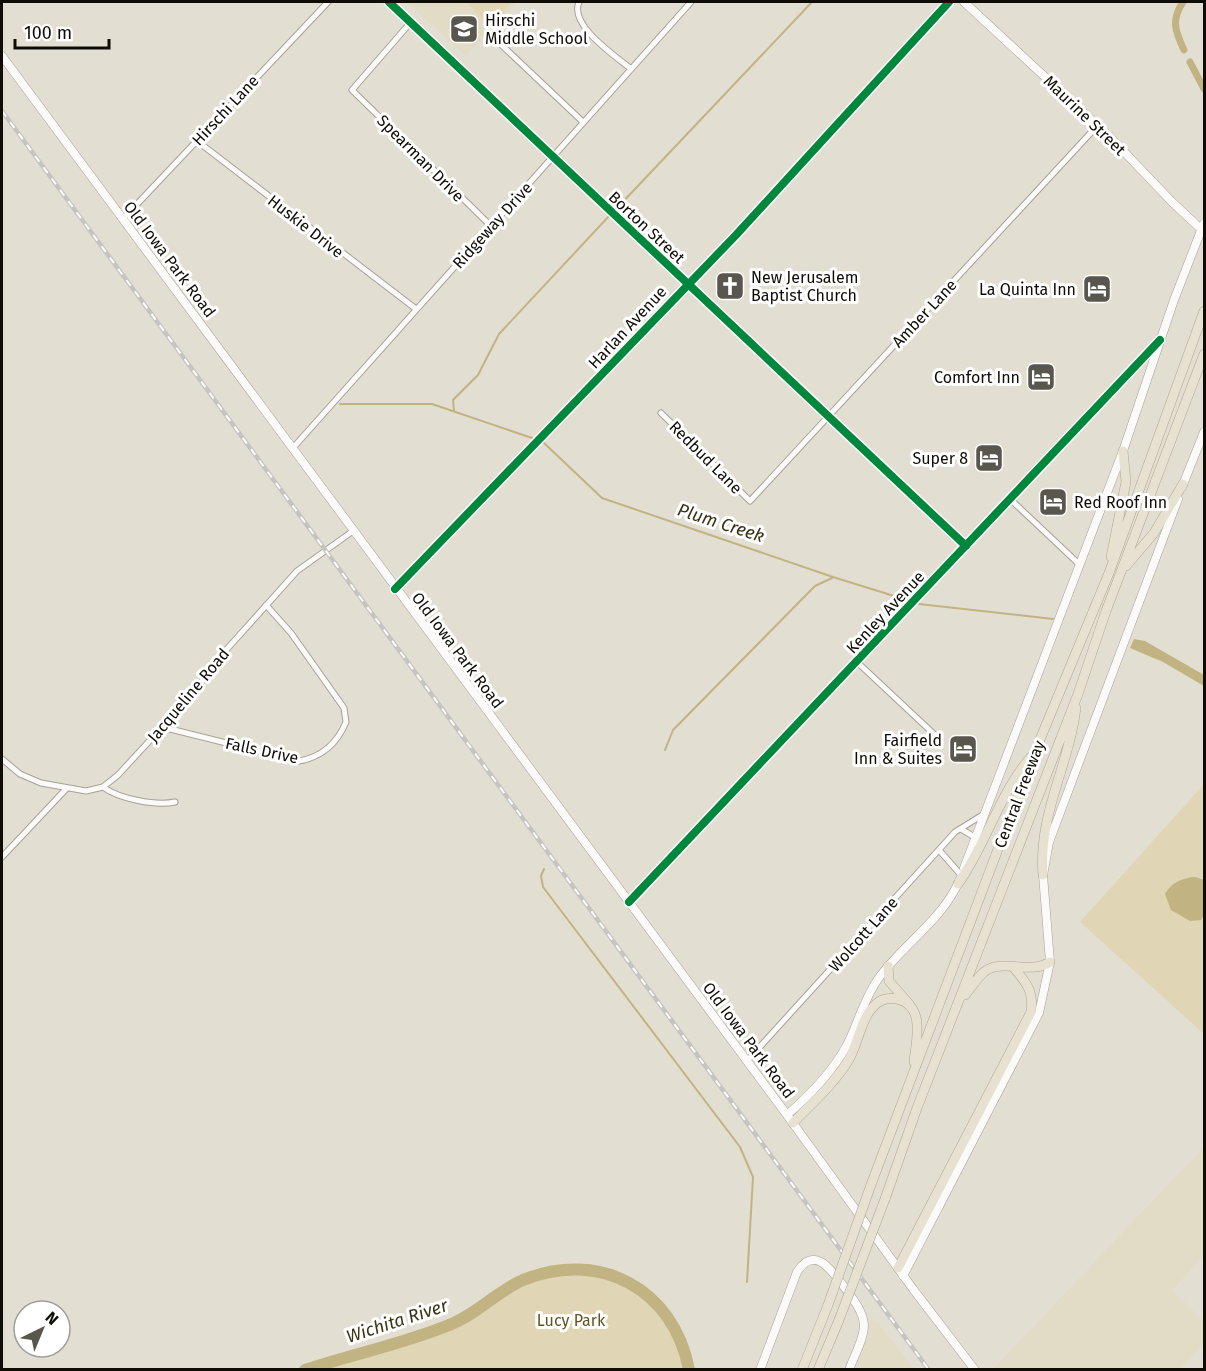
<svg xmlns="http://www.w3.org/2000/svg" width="1206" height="1371" font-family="'Fira Sans',sans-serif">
<rect width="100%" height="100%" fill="#e3ded2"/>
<path fill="#e2dbc5" d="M407,2H517L466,56Z
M1204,1147V1255L1172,1290L1204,1321V1343L1180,1369H993Z
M869,1319L877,1322L914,1369H856L868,1336Z"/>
<path fill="#e0d5b5" d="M466,2H512L489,26Z
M1204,784V1034L1080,922Z
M590,1268C643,1284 679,1314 689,1369H305L414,1338L452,1324L522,1280L555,1271Z"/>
<path fill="#c2b382" d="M1134,639L1145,641L1204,675V686L1163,662L1130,648Z
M1195,877L1204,880V915L1201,920L1190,921L1171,910L1165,894C1172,882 1182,878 1195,877Z"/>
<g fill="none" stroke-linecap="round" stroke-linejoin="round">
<path stroke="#c2b382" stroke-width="2" d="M618,207L812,2
M340,404H432L532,438
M454,411L453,400L478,375L499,334L610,215
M544,443L602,498L833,577L907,600
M919,604L1053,619
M665,750L673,730L815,586L832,578
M544,869L541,876L543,887L740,1147L753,1177L747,1282"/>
<path stroke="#c2b382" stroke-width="7" d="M1183,2C1171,20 1175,31 1184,50
M1190,62L1204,89"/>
<path stroke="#c2b382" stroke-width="12" d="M305,1370C353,1354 403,1344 449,1325C476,1315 497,1291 523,1280C600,1249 674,1289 689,1370"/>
<g stroke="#a6a299" stroke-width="7">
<path id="street" d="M389,2L966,546
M579,2C569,25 614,55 631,69
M411,22L352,90L491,226
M492,36L583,122
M197,141L416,309
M123,219L328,2
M661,413L750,501L1098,125
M292,449L691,2
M1010,499L1080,565
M395,589L736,235L949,2
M857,662L935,735
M162,727L299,761C322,757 337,744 346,722L344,708L291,633L266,605
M2,759L20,774L41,783L86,791L103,787L118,775L189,698L227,649L297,571L353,531
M103,787C119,799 156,806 175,802
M961,829L976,838
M939,850L961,875
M2,857L67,788
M629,902L1158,343
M747,1061L955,832L984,814"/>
</g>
<g stroke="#a6a299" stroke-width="9">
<path id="secondary" d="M964,2L1110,137L1171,201L1203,231
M2,56L787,1115L913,1289L975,1370
M1182,487L1204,432
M964,868L1123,451L1174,300L1204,223
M787,1115C810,1095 832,1073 847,1045C858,1023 864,999 878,979C903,944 943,920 960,879
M903,1276L1039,1013L1050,962L1043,875L1049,842L1178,499
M760,1370L797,1272C815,1244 832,1271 845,1288C853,1299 863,1311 864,1325C864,1339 854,1356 849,1370"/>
</g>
<g stroke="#ada691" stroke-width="10">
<path id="highway" d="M1111,557L1126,482L1123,451
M1126,566L1154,533L1183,484
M1043,875C1038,814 1069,766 1076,708
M958,884C986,845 999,794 1030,758
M888,966L889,981L909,1004
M965,995C971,988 977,978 984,972C1002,958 1031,975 1050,962
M793,1123C812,1103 833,1085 848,1061C858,1045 860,1021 873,1007C879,1000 887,997 897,999C926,1005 916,1041 914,1062
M872,1182L1034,754L1109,573L1204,311
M885,1199L917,1108L1078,694L1106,611L1204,354
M898,1268L1031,1012C1034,991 1026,982 1013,967
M802,1370L828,1305
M818,1370L839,1320"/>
</g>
<use href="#street" stroke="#fbfaf8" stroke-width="5"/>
<use href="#secondary" stroke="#fbfaf8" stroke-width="8"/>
<use href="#highway" stroke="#e6e1d0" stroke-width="9"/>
<g stroke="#c5c4c0" stroke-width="4.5">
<path id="rail" d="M2,111L929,1370"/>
</g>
<use href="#rail" stroke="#fff" stroke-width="2" stroke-dasharray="7" stroke-linecap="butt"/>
<g stroke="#ada691" stroke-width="10" stroke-linecap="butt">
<path id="highway-bridge" d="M828,1305L872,1182
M839,1320L885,1199"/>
</g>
<use href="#highway-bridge" stroke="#e6e1d0" stroke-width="9"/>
<g stroke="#fff" stroke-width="11">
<path id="cycleway" d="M389,2L966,546
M395,589L736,235L949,2
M629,902L1160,340"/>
</g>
<use href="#cycleway" stroke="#00873e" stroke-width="8"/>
</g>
<defs>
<g id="school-square" transform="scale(1.5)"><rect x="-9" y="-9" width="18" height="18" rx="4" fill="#59564d" stroke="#fff"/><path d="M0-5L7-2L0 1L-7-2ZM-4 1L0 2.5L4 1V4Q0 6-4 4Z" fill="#fff"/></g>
<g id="church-square" transform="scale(1.5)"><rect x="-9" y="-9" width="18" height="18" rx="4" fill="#59564d" stroke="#fff"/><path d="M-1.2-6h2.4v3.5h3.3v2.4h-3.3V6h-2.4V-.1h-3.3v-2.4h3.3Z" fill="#fff"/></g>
<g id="hotel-square" transform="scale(1.5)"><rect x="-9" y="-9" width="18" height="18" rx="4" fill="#59564d" stroke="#fff"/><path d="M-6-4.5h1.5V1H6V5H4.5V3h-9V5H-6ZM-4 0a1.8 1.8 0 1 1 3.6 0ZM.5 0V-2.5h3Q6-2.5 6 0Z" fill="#fff"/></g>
</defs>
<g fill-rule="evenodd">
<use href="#school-square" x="464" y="29"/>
<use href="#church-square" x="730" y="286"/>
<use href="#hotel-square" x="1097" y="289"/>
<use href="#hotel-square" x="1041" y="377"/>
<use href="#hotel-square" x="989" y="458"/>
<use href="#hotel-square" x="1053" y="502"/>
<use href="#hotel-square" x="963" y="749"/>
</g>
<g text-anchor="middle" stroke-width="6" stroke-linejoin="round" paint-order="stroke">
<g font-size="16" fill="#0e0c05" stroke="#fff" text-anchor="end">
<text x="485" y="26" text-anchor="start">Hirschi<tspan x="485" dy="18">Middle School</tspan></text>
<text x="751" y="283" text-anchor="start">New Jerusalem<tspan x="751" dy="18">Baptist Church</tspan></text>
<text x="1076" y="295">La Quinta Inn</text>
<text x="1020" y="383">Comfort Inn</text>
<text x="968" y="464">Super 8</text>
<text x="1074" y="508" text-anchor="start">Red Roof Inn</text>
<text x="942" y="746">Fairfield<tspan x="942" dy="18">Inn &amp; Suites</tspan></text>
</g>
<g font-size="16" fill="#0e0c05" stroke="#fff">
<text transform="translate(225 110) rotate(-47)" y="6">Hirschi Lane</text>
<text transform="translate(1085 115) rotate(44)" y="6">Maurine Street</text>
<text transform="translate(421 158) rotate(45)" y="6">Spearman Drive</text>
<text transform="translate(492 225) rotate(-48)" y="6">Ridgeway Drive</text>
<text transform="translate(306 226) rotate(38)" y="6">Huskie Drive</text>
<text transform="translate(647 227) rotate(43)" y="6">Borton Street</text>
<text transform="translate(170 259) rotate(53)" y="6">Old Iowa Park Road</text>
<text transform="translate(924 313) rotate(-47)" y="6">Amber Lane</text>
<text transform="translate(627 327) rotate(-47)" y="6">Harlan Avenue</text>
<text transform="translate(706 457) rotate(45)" y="6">Redbud Lane</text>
<text transform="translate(885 612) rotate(-47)" y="6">Kenley Avenue</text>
<text transform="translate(458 650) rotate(53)" y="6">Old Iowa Park Road</text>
<text transform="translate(188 695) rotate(-50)" y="6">Jacqueline Road</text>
<text transform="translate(262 750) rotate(12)" y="6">Falls Drive</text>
<text transform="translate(1019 794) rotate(-69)" y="6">Central Freeway</text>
<text transform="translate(863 934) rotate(-48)" y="6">Wolcott Lane</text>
<text transform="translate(749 1040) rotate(53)" y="6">Old Iowa Park Road</text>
</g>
<g font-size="16" fill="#625422" stroke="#fff">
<text x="571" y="1326">Lucy Park</text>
</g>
<g font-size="18" font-style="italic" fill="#3c3416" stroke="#fff">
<text transform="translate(721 523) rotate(18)" y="6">Plum Creek</text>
<text transform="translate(397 1321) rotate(-18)" y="6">Wichita River</text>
</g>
</g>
<rect width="1206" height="1371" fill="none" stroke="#0e0c05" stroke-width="6"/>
<g transform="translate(42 1329) rotate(43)"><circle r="28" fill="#ffffff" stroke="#9f9e9b" stroke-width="1.5"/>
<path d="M0-4.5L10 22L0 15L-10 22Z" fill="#59564d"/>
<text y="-9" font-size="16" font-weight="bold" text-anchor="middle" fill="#0e0c05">N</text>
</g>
<path d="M15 39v9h94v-9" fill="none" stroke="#0e0c05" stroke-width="3"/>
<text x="24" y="39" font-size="18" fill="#0e0c05" stroke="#ffffff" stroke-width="4.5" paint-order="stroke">100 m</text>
</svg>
